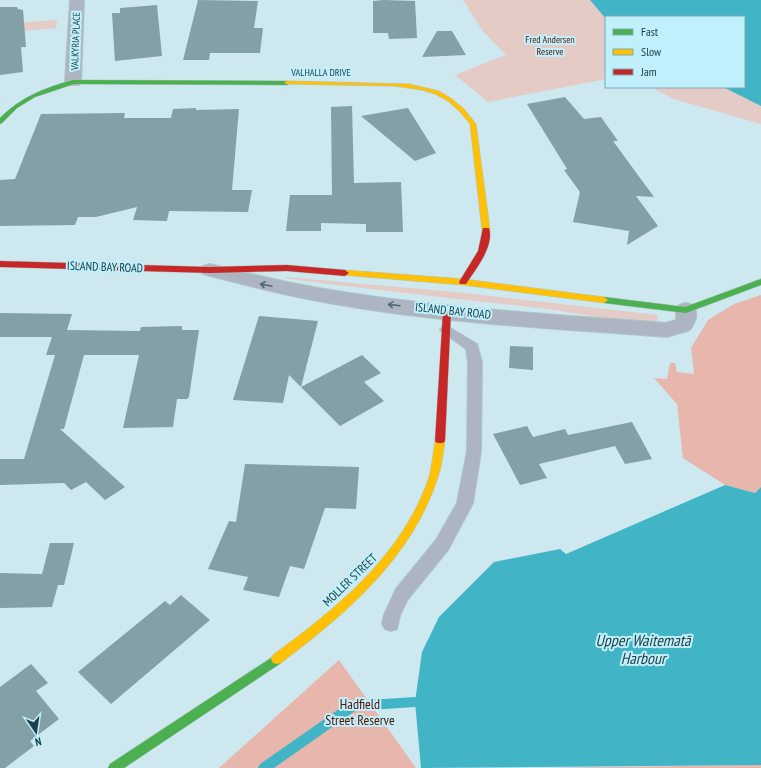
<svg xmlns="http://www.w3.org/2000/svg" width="761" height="768" font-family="'PT Sans Narrow',sans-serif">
<rect width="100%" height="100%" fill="#cde8ee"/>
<path fill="#e5cbc5" d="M463,0H758L761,3V124L674,99L651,87H744V17H606V79L488,102L455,75L506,55L482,30Z
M57,20L56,28L0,33V24Z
M286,277L455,292L658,315L657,323C614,321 573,312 531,307C448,298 365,289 283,278Z"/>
<path fill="#e7b6ad" d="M761,295V487L755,493L725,485L683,458L677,404L654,378L667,379L670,363H675L677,372L694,374L691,348L708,320L734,304Z
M339,660L416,768H219Z
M761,765V768H546Z"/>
<path fill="#41b5c6" d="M590,0H761V106L723,87H744V17H606V19Z
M725,485L755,493L761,487V765L421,768L415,702L422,652L439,617L494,562L560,549L566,554Z"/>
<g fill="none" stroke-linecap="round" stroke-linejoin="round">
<path fill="#41b5c6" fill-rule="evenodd" d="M415,697L419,698L421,702L419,706L415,707L355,711L274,768H258L260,764L349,702L353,701Z"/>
</g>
<path fill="#82a0a6" d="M198,0L258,1L254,28H263L260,53H210L209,60H183Z
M384,0L415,1L417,38L389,39L388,33H373V1Z
M157,5L162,56L115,61L112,13H120V8Z
M0,7H17L18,9L23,10L26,47H21L23,72L0,75Z
M437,31H452L466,55L422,57Z
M565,97L584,119L601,117L618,141H613L654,197L636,196L658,226L627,245L629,231L573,222L580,192L564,170L567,169L527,104Z
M352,106L354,183L401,182L403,232H366V224L321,223V231H286L290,195H332L331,107Z
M196,108V110L239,109L232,190H252L248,212L169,211L167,221L133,220L137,207L96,217H78L75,225L0,226V180L15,179L41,114L125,113L124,118H171L173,109Z
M408,108L436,153L415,161L361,116Z
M0,313L72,314L67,330L140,331L141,327L182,326V330H199L189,397L187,399H177L173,427L123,428L139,355H84L64,429H60L125,487L105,500L86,482L71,490L64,483L0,485V459H24L55,355H46L52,337H0Z
M259,316L318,321L301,387L289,375L283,403L233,400Z
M510,346L533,347V370L509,368Z
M362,355L381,373L364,382L384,401L340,426L301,387Z
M632,422L652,459L625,464L615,446L539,464L547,478L520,485L493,434L527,426L533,437L565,429L568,435Z
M245,464L359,467L356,509L325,508L304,569L290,566L279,597L243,590L248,577L208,569L229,521L236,522Z
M50,543H74L64,585H58L52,607L0,608V573L42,574Z
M181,595L210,620L111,704L78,672L165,601L170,605Z
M31,664L48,683L36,691L59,719L30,741L34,746L5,768H0V687Z"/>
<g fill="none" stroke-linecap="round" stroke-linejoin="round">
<g stroke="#acc5ca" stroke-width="2">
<path id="lane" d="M447,326L477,344L482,362L481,451L473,503L448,550L408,599L400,615L397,629L391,631L385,629L382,624L384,615L396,589L436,540L457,503L467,451L468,362L466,349L440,330L442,327Z"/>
</g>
<g stroke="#acc5ca" stroke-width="2">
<path id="street" d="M70,0H84L81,82L79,85H67L65,82Z
M210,264C246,273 283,282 319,288C434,308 551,314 666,323L676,320V310L679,305L686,303L693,305C699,314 696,321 690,330L667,337C551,328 433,323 318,301C279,294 241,284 203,274L200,270L203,266Z"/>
</g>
<g stroke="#acc5ca" stroke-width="1">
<path id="fast" d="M73,80L287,81L290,83L287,85L74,84L35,97L17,108L2,123L0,124V118C21,97 44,88 73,80Z
M761,279V285L686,313L604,303L600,300L604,297L685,307Z
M277,654L281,655L283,659L281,663L124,768H108L110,764Z"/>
</g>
<g stroke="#acc5ca" stroke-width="1">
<path id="slow" d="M287,81L409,84L439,91L452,99L464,109L476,124L490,230L489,232H483L482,230L470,124L460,112L448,101L435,94L422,90L394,86L285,84V82Z
M345,270L463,279L604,297L608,300L604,303L463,285L342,275L341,273Z
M440,437L443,439L445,441C443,453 442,466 438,477C412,558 347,613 281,663L277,664L273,663L271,659L273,655C337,608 403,555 429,477C432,466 433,453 435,441L437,439Z"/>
</g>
<g stroke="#acc5ca" stroke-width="1">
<path id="jam" d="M483,228H489C495,246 475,270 466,284H460L459,282L478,251Z
M0,261L210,267L287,265L345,270L349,273L345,276L287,271L210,273L0,267Z
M447,308L451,311L445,441L443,443H437L435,441L443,311Z"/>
</g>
<use href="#lane" fill="#aeb5c2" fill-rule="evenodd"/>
<use href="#street" fill="#aeb5c2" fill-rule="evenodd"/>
<use href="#fast" fill="#4caf50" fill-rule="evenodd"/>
<use href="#slow" fill="#ffc107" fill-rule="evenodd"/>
<use href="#jam" fill="#c62828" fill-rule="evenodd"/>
</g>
<defs><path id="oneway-shaft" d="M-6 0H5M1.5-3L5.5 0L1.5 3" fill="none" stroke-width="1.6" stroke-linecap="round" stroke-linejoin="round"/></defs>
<g stroke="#4e6972">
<use href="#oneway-shaft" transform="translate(266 285) rotate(-168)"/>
<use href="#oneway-shaft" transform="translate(394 305) rotate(-173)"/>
</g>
<g text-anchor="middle" stroke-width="4" stroke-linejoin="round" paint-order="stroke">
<g font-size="10" fill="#571307" stroke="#c0f0fb">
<text x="550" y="43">Fred Andersen<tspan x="550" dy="12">Reserve</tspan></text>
</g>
<g font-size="10" fill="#1b4047" stroke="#c0f0fb">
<text transform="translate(75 41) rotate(-88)" y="4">VALKYRIA PLACE</text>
<text x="321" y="76">VALHALLA DRIVE</text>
</g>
<g font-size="12" fill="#1b4047" stroke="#c0f0fb">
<text transform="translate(105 267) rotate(2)" y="4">ISLAND BAY ROAD</text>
<text transform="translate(453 311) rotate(6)" y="4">ISLAND BAY ROAD</text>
<text transform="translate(350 580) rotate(-44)" y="4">MOLLER STREET</text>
</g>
<g font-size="14" fill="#571307" stroke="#c0f0fb">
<text x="360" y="709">Hadfield<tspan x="360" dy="16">Street Reserve</tspan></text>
</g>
<g font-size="16" font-style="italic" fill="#223d43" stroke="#c0f0fb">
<text x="643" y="646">Upper Waitematā<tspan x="643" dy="18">Harbour</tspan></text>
</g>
</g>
<rect x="605" y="16" width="140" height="72" fill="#c0f0fb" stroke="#7eaab3"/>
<rect x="613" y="29" width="20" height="6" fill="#4caf50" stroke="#7eaab3"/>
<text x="641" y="36" font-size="12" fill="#1b4047">Fast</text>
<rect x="613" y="49" width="20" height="6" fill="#ffc107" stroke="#7eaab3"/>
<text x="641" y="56" font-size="12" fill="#1b4047">Slow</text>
<rect x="613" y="69" width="20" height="6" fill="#c62828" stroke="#7eaab3"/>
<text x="641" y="76" font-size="12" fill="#1b4047">Jam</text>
<g transform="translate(36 732) rotate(167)" stroke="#c0f0fb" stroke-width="3" paint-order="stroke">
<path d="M0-3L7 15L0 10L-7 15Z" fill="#1b4047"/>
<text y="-6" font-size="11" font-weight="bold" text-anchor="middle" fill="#1b4047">N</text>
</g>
</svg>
